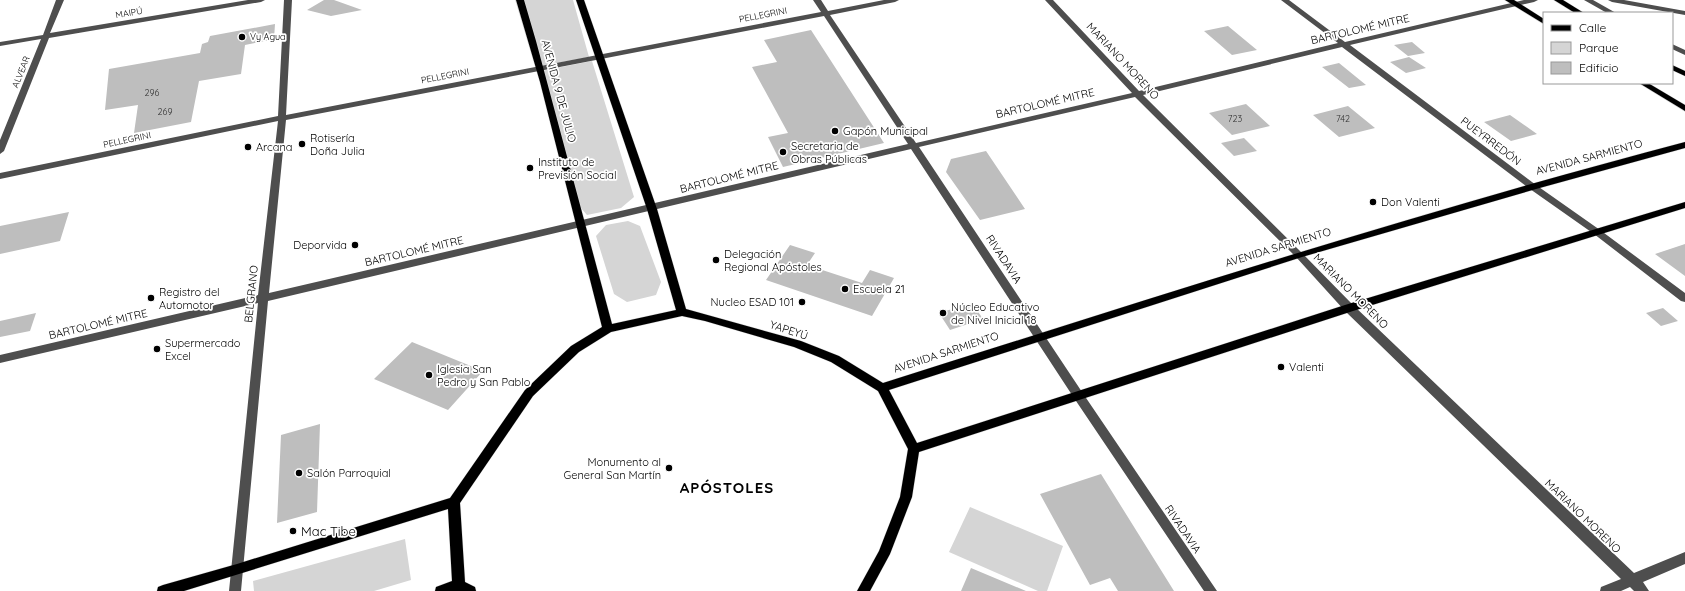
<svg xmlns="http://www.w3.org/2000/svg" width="1685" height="591" font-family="Quicksand,sans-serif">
<rect width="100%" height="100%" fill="#fff"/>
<path fill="#d5d5d5" d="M521,0H573L589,57L540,66Z
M592,61L634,197L621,208L587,215L580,207L541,71Z
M628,221L640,226L661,282L656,295L627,302L614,294L596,236L606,225Z
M970,507L1063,546L1047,591H1038L949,552Z
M405,539L411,580L374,591H254L253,581Z"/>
<path fill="#bebebe" d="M324,0H334L362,10L331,16L307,10Z
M275,24L274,39L245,45L241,74L199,81L191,122L134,133L138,105L105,110L109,69L200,53L202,44L208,42L210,36Z
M1228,26L1257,50L1232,55L1204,31Z
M811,30L884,143L783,167L768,137L788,133L752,67L777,62L764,40Z
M1412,42L1425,53L1408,56L1394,45Z
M1409,57L1426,68L1406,73L1390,62Z
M1339,63L1366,85L1349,88L1322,67Z
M1246,104L1270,126L1232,135L1209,113Z
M1348,106L1375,128L1339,137L1313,115Z
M1510,115L1537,134L1511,141L1484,122Z
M1244,138L1257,151L1234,156L1221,143Z
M986,151L1025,209L980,220L946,172L951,159Z
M69,212L60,241L0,254V226Z
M1685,244V276L1655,254Z
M790,245L815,253L807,265L862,283L870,270L894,278L872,316L766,280Z
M972,303L983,319L950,330L939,313Z
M1663,308L1678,321L1661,326L1646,313Z
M36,313L30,331L0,337V321Z
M412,342L483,371L448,410L374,379Z
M320,424L317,512L277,523L281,435Z
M1101,474L1174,591H1118L1110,578L1090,585L1040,494Z
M971,568L1026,591H961Z"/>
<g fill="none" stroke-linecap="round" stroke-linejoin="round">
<g stroke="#dbdbdb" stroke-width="1">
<path id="major" d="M516,0H524L536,41L612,324L676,310L647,209L576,0H584L657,209L686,309L801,341L839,356L883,383C1149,299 1415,213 1685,142V148L1536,189L1302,257L889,390L917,443L1345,305L1685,202V208L1353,311L919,452L912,497L890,554L870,591H857L879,551L900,497L908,449L878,391L831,362L794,347L705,321L682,316L611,332L579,352L533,396L460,503L465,582L475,587L476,591H435L436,587L452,581L448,509L184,591H157L158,587L163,585L237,564L450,498L525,390L571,346L602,327L540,82Z
M1505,0H1514L1544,19V24Z
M1554,0H1563L1584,13H1575Z
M1672,65L1685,71V76L1672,70Z
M1639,83H1648L1685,105V111Z"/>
</g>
<path fill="#4e4e4e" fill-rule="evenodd" d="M56,0H64L50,33L248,0H265L261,2L49,38L4,151L0,154V140L41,39L0,46V42L43,35Z
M284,0H292L286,115L821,12L813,0H821L828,11L884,0H899L895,2L830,15L916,143L1132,93L1045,0H1053L1139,91L1338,43L1281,0H1289L1345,42L1524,0H1538L1534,2L1350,45L1536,185L1600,230L1685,293V302L1681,301L1594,234L1530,189L1342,47L1143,95L1302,253L1353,305L1634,573L1685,552V564L1643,582L1649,591H1634L1630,587L1621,591H1600L1601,587L1621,579L1345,311L1296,257L1135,97L919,147L1082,392L1217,591H1204L1074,398L911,149L268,301L241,591H229L258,303L0,363V355L258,295L278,121L0,179V173L278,116ZM824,16L908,144L269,293L286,120Z
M1584,0H1593L1616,13H1607Z
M1608,0H1624L1685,11V15L1612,2Z
M1672,44L1685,50V55L1672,49Z"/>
<use href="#major" fill="#000" fill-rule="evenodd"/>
</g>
<g fill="#000" stroke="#fff" stroke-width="1.5">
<circle cx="242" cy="37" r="4"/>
<circle cx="835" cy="131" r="4"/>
<circle cx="302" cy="144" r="4"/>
<circle cx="248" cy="147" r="4"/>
<circle cx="783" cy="152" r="4"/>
<circle cx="530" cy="168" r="4"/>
<circle cx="1373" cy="202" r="4"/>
<circle cx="355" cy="245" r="4"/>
<circle cx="716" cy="260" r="4"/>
<circle cx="845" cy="289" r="4"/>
<circle cx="151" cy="298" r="4"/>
<circle cx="802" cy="302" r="4"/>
<circle cx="943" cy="313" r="4"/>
<circle cx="157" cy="349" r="4"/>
<circle cx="1281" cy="367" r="4"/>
<circle cx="429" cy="375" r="4"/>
<circle cx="669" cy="468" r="4"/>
<circle cx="299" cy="473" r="4"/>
<circle cx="293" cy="531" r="4"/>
</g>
<g text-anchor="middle" stroke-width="3.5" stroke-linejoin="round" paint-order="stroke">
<g font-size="9" fill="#000" stroke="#fff">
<text transform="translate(129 13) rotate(-10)" y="3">MAIPÚ</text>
<text transform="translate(763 15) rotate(-11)" y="3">PELLEGRINI</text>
<text transform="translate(21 72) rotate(-68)" y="3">ALVEAR</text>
<text transform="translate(445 76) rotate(-11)" y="3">PELLEGRINI</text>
<text transform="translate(127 140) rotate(-12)" y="3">PELLEGRINI</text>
</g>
<g font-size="9" fill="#000" stroke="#fff" text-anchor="start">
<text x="250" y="40">Vy Agua</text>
</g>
<g font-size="9" fill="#303030">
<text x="152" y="96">296</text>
<text x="165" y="115">269</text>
<text x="1235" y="122">723</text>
<text x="1343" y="122">742</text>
</g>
<g font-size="11" fill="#000" stroke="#fff">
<text transform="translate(1360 29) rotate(-13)" y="4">BARTOLOMÉ MITRE</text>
<text transform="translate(1123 61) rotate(47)" y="4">MARIANO MORENO</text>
<text transform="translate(559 91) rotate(75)" y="4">AVENIDA 9 DE JULIO</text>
<text transform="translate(1045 103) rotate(-13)" y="4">BARTOLOMÉ MITRE</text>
<text transform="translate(1491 141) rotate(37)" y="4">PUEYRREDÓN</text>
<text transform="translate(1589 157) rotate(-15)" y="4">AVENIDA SARMIENTO</text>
<text transform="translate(729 177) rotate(-14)" y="4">BARTOLOMÉ MITRE</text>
<text transform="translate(1278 247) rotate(-17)" y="4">AVENIDA SARMIENTO</text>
<text transform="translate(414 251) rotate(-13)" y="4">BARTOLOMÉ MITRE</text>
<text transform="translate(1004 259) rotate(57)" y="4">RIVADAVIA</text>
<text transform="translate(1351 291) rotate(45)" y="4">MARIANO MORENO</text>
<text transform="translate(251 294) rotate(-84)" y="4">BELGRANO</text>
<text transform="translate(98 324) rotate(-13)" y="4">BARTOLOMÉ MITRE</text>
<text transform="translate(789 330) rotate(18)" y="4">YAPEYÚ</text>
<text transform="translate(946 352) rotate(-18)" y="4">AVENIDA SARMIENTO</text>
<text transform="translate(1583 516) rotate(44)" y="4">MARIANO MORENO</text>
<text transform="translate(1183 529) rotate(56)" y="4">RIVADAVIA</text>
</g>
<g font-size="11" fill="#000" stroke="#fff" text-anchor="start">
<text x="843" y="135">Gapón Municipal</text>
<text x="310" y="142">Rotisería<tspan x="310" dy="13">Doña Julia</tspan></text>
<text x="791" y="150">Secretaria de<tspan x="791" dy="13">Obras Públicas</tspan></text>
<text x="256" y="151">Arcana</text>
<text x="538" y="166">Instituto de<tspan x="538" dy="13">Previsión Social</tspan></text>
<text x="1381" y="206">Don Valenti</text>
<text x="347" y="249" text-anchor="end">Deporvida</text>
<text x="724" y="258">Delegación<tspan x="724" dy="13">Regional Apóstoles</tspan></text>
<text x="853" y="293">Escuela 21</text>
<text x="159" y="296">Registro del<tspan x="159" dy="13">Automotor</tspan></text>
<text x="794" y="306" text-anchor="end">Nucleo ESAD 101</text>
<text x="951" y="311">Núcleo Educativo<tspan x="951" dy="13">de Nivel Inicial 18</tspan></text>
<text x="165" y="347">Supermercado<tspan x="165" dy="13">Excel</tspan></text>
<text x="1289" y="371">Valenti</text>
<text x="437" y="373">Iglesia San<tspan x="437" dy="13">Pedro y San Pablo</tspan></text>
<text x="661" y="466" text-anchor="end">Monumento al<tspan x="661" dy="13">General San Martín</tspan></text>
<text x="307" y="477">Salón Parroquial</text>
</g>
<g font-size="13" fill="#000" stroke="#fff" text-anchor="start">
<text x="301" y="536">Mac Tibe</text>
</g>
<g font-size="15" font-weight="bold" letter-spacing="1" fill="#000" stroke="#fff">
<text x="727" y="493">APÓSTOLES</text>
</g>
</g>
<rect x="1543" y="12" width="130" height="72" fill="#ffffff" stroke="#999999"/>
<rect x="1551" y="25" width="20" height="6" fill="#000000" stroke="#999999"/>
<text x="1579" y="32" font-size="12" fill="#000000">Calle</text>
<rect x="1551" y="42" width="20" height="12" fill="#d5d5d5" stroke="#999999"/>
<text x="1579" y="52" font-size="12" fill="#000000">Parque</text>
<rect x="1551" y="62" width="20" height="12" fill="#bebebe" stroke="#999999"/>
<text x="1579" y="72" font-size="12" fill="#000000">Edificio</text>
</svg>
